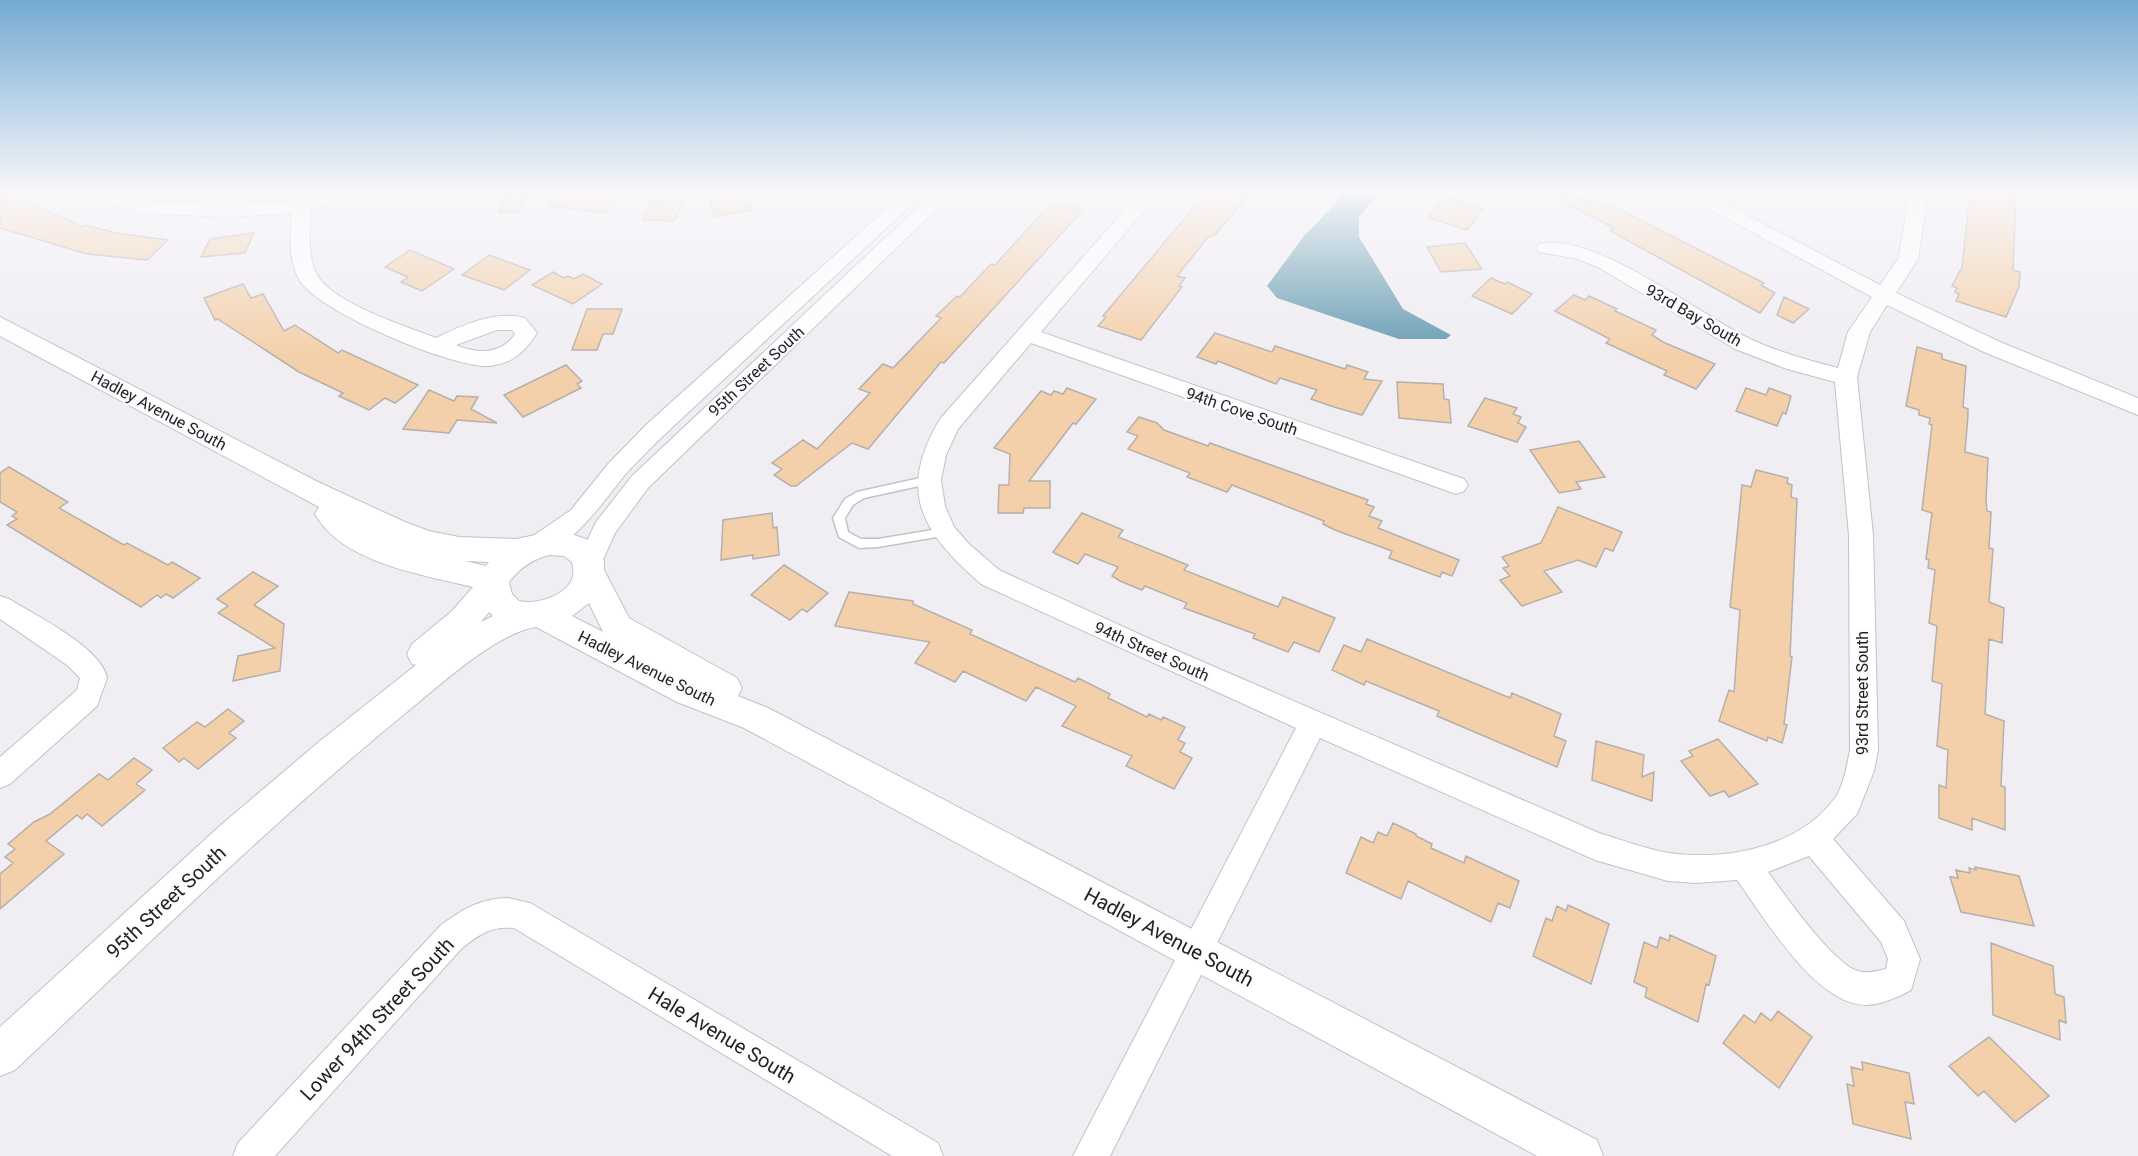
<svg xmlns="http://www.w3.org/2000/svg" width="2138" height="1156" font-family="Roboto,sans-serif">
<rect width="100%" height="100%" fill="#f0edf3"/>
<path fill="#669cb1" d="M1345,194L1377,195L1359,217V237L1403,309L1451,335L1446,339H1399L1277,298L1267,286L1304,236Z"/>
<path fill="#f4d0aa" stroke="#b4b0ab" stroke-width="1.5" d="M0,194H9L83,227L86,225L116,233L168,240L147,260L87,254L0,228Z
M506,194H529L519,212H499Z
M550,194H595L619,197L606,213L549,206Z
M730,194H747L752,210L715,217L709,198Z
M1205,194H1250L1213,237L1209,236L1177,276L1185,278L1179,286L1182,287L1141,340L1098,326L1106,317L1103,316Z
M1562,194L1617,208L1764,283L1761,285L1775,293L1760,313L1610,231L1614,228L1560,201Z
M1970,194H2016L2013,270L2020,272L2019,287L2006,317L1956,301L1959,294L1955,292L1957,288L1952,286L1962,267Z
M1445,196L1483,209L1467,230L1428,217Z
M651,201L683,203L674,221L643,220Z
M1053,201L1083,210L944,363L941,362L868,449L852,443L796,486H791L774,475L782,469L772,463L803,440L817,449L870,393L859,389L883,364L893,368L941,318L936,316L957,296L960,297L991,264L995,265Z
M254,233L245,253L201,257L210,239Z
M1465,243L1482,269L1441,272L1427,247Z
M410,250L454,269L422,291L401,282L408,277L385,267Z
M489,255L530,270L504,290L462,275Z
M553,272L564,278L568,276L574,279L583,274L602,284L573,304L532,285Z
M1491,278L1505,284L1507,282L1532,294L1512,314L1472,296Z
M243,284L251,298L263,294L284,331L295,325L338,353L342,350L418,385L395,403L385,398L369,410L339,396L343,393L299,372L218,319L215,320L204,298Z
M1574,295L1585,300L1589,296L1617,309L1615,311L1656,330L1652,335L1663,342L1715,364L1696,389L1664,375L1667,371L1606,343L1610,339L1555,311Z
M1784,297L1809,309L1793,323L1777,315Z
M587,309H622L613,334H603L597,350H572Z
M1215,333L1272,352L1275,346L1345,369L1347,365L1368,372L1364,379L1382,381L1362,415L1334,407L1311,399L1317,390L1280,378L1276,384L1218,361L1216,364L1197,357Z
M1917,347L1942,354V359L1966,366L1963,407L1968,409V415L1965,452L1988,458L1986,501L1987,511L1991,512L1989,548L1993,549L1989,602L2004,608L2002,643L1989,639L1985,714L2004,721L2001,786L2005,787V830L1972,818V830L1939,818V785L1946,788L1948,750L1937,746L1942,684L1932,681L1937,626L1929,623L1935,570L1928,568L1929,560L1926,559L1932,513L1922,510L1932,425L1929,424L1930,418L1919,415V410L1906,406Z
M566,365L582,381L577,384L581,388L523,417L504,395Z
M1397,382L1443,384L1444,399L1449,400L1451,423L1399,418Z
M1067,388L1096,399L1076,424L1073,423L1029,481H1050V508H1024L1023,513H998L999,485H1009L1010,454L994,448L1041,391L1051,395L1054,391L1063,394Z
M1746,388L1766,395L1769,388L1791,396L1786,414L1783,412L1777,426L1736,411Z
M429,390L454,401L457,396L478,397L471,409L497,423L457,420L449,433L403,429Z
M1485,398L1517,408L1513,414L1521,417L1518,423L1526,427L1517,442L1468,426Z
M1139,417L1157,423L1164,430L1208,446L1210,443L1368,500L1366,504L1374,507L1369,516L1382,521L1378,528L1459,560L1452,576L1442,572L1440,577L1389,558L1392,551L1335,530L1323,524L1324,521L1232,485L1227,492L1187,477L1190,473L1128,449L1138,436L1127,432Z
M1579,441L1605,477L1576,482L1581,489L1559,493L1530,450Z
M9,467L68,502L59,508L124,545L127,543L168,565L172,562L200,578L173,598L166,594L161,598L157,595L141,607L7,525L17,519L12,516L17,512L0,502V473Z
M1756,470L1788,478L1787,483L1792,485L1791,497L1797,499L1790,656L1792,657L1784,724L1787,725L1782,743L1768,737L1767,741L1719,721L1729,690L1734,692L1740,610L1730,607L1742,485L1751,487Z
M1558,507L1622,532L1613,551L1605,548L1596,567L1578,560L1544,571L1562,592L1522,606L1500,580L1510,576L1503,568L1509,566L1502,557L1541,543Z
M772,513L773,528L777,527L779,555L753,559V555L721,560L723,520Z
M1082,513L1123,530L1118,537L1188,565L1184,570L1278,607L1283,597L1335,618L1319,652L1294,642L1288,652L1253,638L1255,634L1184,608L1187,603L1145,586L1142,590L1120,581L1112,576L1118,567L1085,554L1078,564L1056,554L1053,552Z
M784,565L828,593L807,612L802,609L790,620L751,595Z
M253,572L278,586L254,605L284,624L280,671L233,681L238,656L275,648L218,613L228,606L217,599Z
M849,592L913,601V604L972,630L970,634L1075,682L1078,678L1110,694L1108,698L1147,717L1149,714L1161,720L1163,717L1185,727L1178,740L1185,743L1180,752L1192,758L1174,789L1126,766L1132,756L1062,726L1076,706L1036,687L1026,701L963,671L955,682L915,663L930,642L835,626Z
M1367,639L1510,698L1512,693L1561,714L1554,736L1566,741L1557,767L1437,716L1439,711L1412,700L1366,681L1364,685L1332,670L1344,645L1361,652Z
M228,709L244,721L229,733L236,738L198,769L184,758L179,762L163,748L197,722L205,727Z
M1718,739L1758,784L1729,797L1724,791L1710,796L1681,761L1693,756L1689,751Z
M1596,741L1644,755L1642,777L1654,772L1652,801L1592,780Z
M134,758L152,770L136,784L145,790L102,826L87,814L82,819L77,815L46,841L64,854L0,909V874L13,863L5,857L15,849L8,844L34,822L50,814L99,774L108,780Z
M1393,823L1416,834V836L1432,844L1431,848L1464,863L1466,856L1519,881L1510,908L1498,903L1491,922L1408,881L1401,899L1346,873L1361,837L1373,843L1378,832L1387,836Z
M1975,867L2019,876L2034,926L1961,912L1950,877L1958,878L1956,870L1970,873L1969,868L1976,870Z
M1568,905L1609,924L1591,984L1533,956L1546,918L1552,921L1557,906L1566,911Z
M1670,935L1716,956L1709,985L1706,984L1698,1022L1645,997L1647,988L1634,982L1644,942L1657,948L1660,937L1669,941Z
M1991,943L2053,966L2055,994L2064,997L2066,1023L2059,1020L2060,1040L1993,1015Z
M1778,1011L1812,1037L1779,1088L1723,1043L1744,1015L1755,1023L1761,1013L1771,1021Z
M1989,1037L2049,1096L2015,1122L1984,1091L1978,1096L1949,1066Z
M1862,1062L1909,1073L1914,1104L1905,1102L1911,1139L1853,1124L1847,1084L1854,1086L1851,1067L1863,1070Z"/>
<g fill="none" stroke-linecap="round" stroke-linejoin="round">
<g stroke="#c4c1c7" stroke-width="3">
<path id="service" d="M929,476L933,477L935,480L933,483L864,498L853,505L845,518L848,532L861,539H878L944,528L950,532L948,535L878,547L859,548L839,537L833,518L845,499L857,492Z"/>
</g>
<g stroke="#c4c1c7" stroke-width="2">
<path id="minor" d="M83,194H115L143,201L228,205L300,201L324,194H353L351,198L311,210C310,231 307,256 317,275C334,304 406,326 436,338C463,325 495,310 525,318L537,333C525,352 513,363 490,366C454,369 319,312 300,281C288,261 290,235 292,213L228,217L143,213L85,198ZM497,330H512L515,334C501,355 477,354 456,345Z
M903,194H923L663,436C650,449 636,462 624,476C606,498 563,562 530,552L527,545L530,538L571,510L608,464L647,424Z
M932,194H952L648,488L615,533L598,571L589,574L580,571L576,564L596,522L632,476Z
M1139,194H1158L1041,332L1464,479L1468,485L1464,491L1456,494L1448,491L1031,343L958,429L946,455L941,480L945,506L954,527L969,544L999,570L1150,639L1599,833C1622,840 1646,849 1669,853C1727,861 1799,847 1835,798C1844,785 1847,765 1850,750L1849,535L1835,382L1787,369L1735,349L1598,267L1578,259L1539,252L1536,248L1539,244C1592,230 1700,315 1750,339C1778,352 1808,360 1838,368L1848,332L1872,297L1682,194H1706L1880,285L1898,259L1910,194H1928L1918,259L1896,293L2000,342L2138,398V415L1984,352L1887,305L1870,332L1857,377L1873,535L1878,750L1874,771L1857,814L1833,839L1904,921L1920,959L1911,990C1898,997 1883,1004 1867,1005C1816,1006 1764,917 1737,880L1696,883L1668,881L1595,860L1320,738L1110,1156H1073L1296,728L981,584C923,533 896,493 940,419ZM1809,856L1881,942L1888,959L1886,969C1877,971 1867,974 1858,971C1834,965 1784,894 1768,872Z
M0,596L9,599C35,615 102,648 107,678L97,706L10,784L0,788V757L77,690L80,678L67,665L0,619Z
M508,898L530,903L938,1143L943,1156H892L514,928C491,926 480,934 462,948L275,1156H233L238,1143L440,926C461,910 481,898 508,898Z"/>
</g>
<g stroke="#c4c1c7" stroke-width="2">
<path id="tertiary" d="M0,317L318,482L405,522L429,531L459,537L516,539L550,532L568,533L586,539L595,546L604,561V570L629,618L737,678L742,688L738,696L768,708L1597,1140L1603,1156H1537L744,728L677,702L536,627C496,633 439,686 408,711C270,824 144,948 15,1070L0,1076V1027L222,824L320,741L416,665L412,664L407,654L412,644L452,611L473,587C424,575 342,563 315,514L319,507L0,336ZM550,555L564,556L572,562C573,566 574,572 573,576C568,596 536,605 519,601L512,594L509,582C520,568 532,559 550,555ZM465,561L489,562L486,566ZM589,603L603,632L572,616ZM489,612L493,616L481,622Z"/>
</g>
<use href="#service" fill="#fff" fill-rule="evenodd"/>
<use href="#minor" fill="#fff" fill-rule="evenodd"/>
<use href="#tertiary" fill="#fff" fill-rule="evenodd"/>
</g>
<linearGradient id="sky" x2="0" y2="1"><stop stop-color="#74aad2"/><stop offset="0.54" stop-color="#f8f7fa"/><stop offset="1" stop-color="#f8f7fa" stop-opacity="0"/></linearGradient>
<rect width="2138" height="356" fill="url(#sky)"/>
<g text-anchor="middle" stroke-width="5" stroke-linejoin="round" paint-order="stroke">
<g font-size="16" fill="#211f22" stroke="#fdfbfe">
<text transform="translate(1694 315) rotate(30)" y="6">93rd Bay South</text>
<text transform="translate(756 371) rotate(-43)" y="6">95th Street South</text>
<text transform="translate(159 410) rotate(28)" y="6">Hadley Avenue South</text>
<text transform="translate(1242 411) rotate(19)" y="6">94th Cove South</text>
<text transform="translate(1152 651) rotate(24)" y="6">94th Street South</text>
<text transform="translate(647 668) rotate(26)" y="6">Hadley Avenue South</text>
<text transform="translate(1862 693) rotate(-90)" y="6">93rd Street South</text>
</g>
<g font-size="20" fill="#211f22" stroke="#fdfbfe">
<text transform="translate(166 902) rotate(-43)" y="7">95th Street South</text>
<text transform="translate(1169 937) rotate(28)" y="7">Hadley Avenue South</text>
<text transform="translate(377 1019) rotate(-47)" y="7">Lower 94th Street South</text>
<text transform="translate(722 1035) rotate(31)" y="7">Hale Avenue South</text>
</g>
</g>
</svg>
